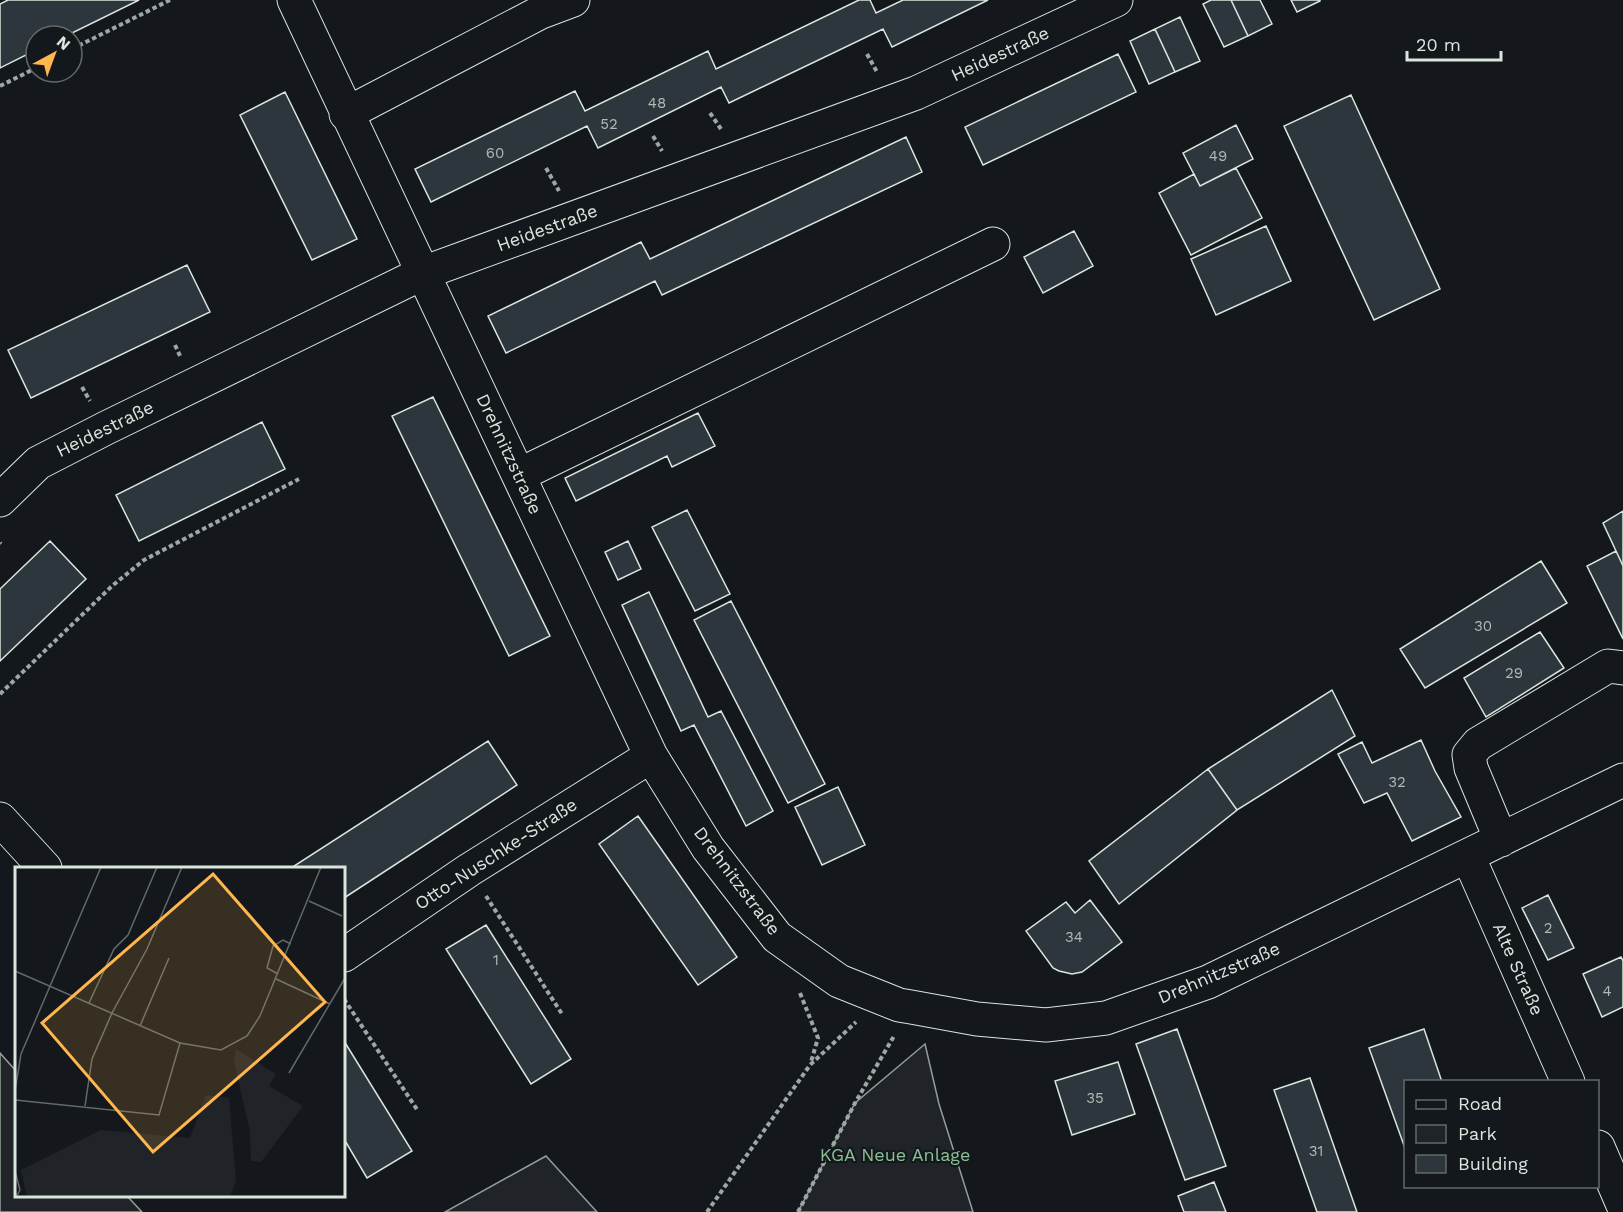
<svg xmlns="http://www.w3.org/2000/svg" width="1623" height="1212" font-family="'Work Sans',sans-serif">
<rect width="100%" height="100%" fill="#14181c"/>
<path fill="#202428" stroke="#939e99" stroke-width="1.5" d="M925,1044L939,1104L973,1212H798L855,1103Z
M0,1053L16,1071V1196H127L142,1212H0Z
M546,1156L597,1212H445Z"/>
<path fill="#2c363c" stroke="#d8e6dc" stroke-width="1.5" d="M8,0H139L66,36H36V50L0,68V4Z
M859,0H870L876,13L903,0H988L892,47L883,29L729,103L721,87L598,148L587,126L431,202L415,169L575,91L585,111L708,51L716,69Z
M1211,0H1231L1248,36L1224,47L1203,4Z
M1231,0H1260L1272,24L1248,36Z
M1291,0H1320V1L1297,12Z
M1180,17L1200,61L1175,72L1155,29Z
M1155,29L1175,72L1149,84L1130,41Z
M1118,54L1136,92L983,165L965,127Z
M285,92L357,239L312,260L240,115Z
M1351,95L1440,289L1374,320L1284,126Z
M1236,125L1253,159L1200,186L1183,153Z
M906,137L922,172L662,295L655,281L506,353L488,316L641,242L650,259Z
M1236,168L1262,218L1191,255L1159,193L1194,174L1200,186Z
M1266,226L1291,281L1216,315L1191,259Z
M1074,231L1093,266L1043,293L1024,257Z
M187,265L210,312L31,398L8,350Z
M433,397L550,636L509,656L392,416Z
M698,413L715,446L672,467L667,456L576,501L565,478Z
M262,422L285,469L139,541L116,495Z
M687,510L730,594L695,611L652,527Z
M1623,511V566L1603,523Z
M50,541L86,579L0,661V589Z
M628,541L641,569L618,580L605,552Z
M1616,551L1623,566V639L1587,566Z
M1541,561L1567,603L1425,688L1400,649Z
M649,592L708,717L721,711L773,811L746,826L694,725L681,731L622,605Z
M731,601L825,784L788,803L694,620Z
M1540,632L1564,668L1486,717L1464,678Z
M1332,690L1355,736L1237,810L1208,769Z
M1421,740L1435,771L1461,817L1412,841L1387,793L1364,803L1338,754L1362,742L1372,763Z
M488,741L517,785L344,898V868H291Z
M1208,769L1237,810L1119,904L1089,861Z
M838,787L865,845L822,865L795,807Z
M638,816L737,957L698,985L599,844Z
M1548,895L1574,948L1548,960L1522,908Z
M1090,900L1122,942L1082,972L1072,974L1059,971L1053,968L1026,931L1066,902L1075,913Z
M486,925L571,1059L531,1084L446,949Z
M1621,957L1623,961V1007L1602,1017L1583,974Z
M1177,1029L1226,1166L1185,1180L1136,1044Z
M1424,1029L1442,1082H1406V1151L1369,1048Z
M344,1041L412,1151L367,1178L344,1139Z
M1118,1062L1135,1114L1072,1135L1055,1081Z
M1310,1078L1357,1212H1317L1274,1090Z
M1214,1182L1226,1212H1184L1178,1196Z"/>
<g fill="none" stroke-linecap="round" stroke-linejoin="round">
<g stroke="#d8e6dc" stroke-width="35">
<path id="minor" d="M294,0L651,756L708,848L777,937L839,981L899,1005L911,1007L977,1019L1046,1025L1106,1018L1208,982L1623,780
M346,114L541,12L573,0
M519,475L993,244
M0,500L38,463L106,428L423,273L916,93L1116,0
M0,819L45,868
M1501,840L1471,768L1469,755L1478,744L1608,666L1623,668
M1468,856L1568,1082
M344,955L469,870L651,756
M1598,1147L1623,1205"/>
</g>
<path stroke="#9da8a2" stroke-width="4" stroke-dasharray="4.5 3" stroke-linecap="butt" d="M72,49L170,0
M867,54L877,72
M0,86L36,68
M710,113L721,129
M653,136L662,151
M546,168L559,191
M175,345L181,358
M82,387L90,401
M0,543L1,544
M0,694L112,586L144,560L299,479
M486,896L562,1014
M800,993L818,1038L811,1062
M344,999L418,1111
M707,1212L810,1065L856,1022
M798,1212L855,1103L894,1036"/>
<use href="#minor" stroke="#14181c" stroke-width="33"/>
</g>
<g text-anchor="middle" stroke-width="4.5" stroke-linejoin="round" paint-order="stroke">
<g font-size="15" fill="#adbab4">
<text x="657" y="108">48</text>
<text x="609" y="129">52</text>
<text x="495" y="158">60</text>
<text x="1218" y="161">49</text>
<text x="1483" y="631">30</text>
<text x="1514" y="678">29</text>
<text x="1397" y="787">32</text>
<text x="1548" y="933">2</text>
<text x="1074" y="942">34</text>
<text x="496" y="965">1</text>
<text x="1607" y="996">4</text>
<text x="1095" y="1103">35</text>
<text x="1316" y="1156">31</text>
</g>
<g font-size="18" fill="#d8e6dc" stroke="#14181c">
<text transform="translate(1000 54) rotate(-25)" y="6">Heidestraße</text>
<text transform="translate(547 228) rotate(-20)" y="6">Heidestraße</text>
<text transform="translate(105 429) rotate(-26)" y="6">Heidestraße</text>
<text transform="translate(509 454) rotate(65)" y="6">Drehnitzstraße</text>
<text transform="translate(496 854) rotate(-33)" y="6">Otto-Nuschke-Straße</text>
<text transform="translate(737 881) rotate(53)" y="6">Drehnitzstraße</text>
<text transform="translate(1518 969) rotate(66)" y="6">Alte Straße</text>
<text transform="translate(1219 973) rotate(-23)" y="6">Drehnitzstraße</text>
</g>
<g font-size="18" fill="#8ac095" stroke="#14181c">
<text x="895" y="1161">KGA Neue Anlage</text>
</g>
</g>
<g transform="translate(15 867)">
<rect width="330" height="330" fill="#14181c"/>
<path d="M221,182L261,207L254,219L288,239L246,295L236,294L235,265L219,194ZM191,228L214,231L221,314L215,330H12L6,303L86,263L175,271Z" fill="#202428"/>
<path fill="none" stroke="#626a69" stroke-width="1.5" d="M294,34L327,49M0,104L165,176L206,183L232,169L245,149L306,0M263,107L252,101L258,79L268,73L276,77M261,112L315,137M74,136L99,82L113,68L142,0M125,159L154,91M274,206L330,111M0,224L6,187L86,0M0,233L144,248L165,176M70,239L77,192L97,146L132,82L167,0M0,304L5,323L1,330"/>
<path fill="#ffb74d" fill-opacity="0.15" stroke="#ffb74d" stroke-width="3" d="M198,7L310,135L138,285L27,156Z"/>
<rect width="330" height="330" fill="none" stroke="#d8e6dc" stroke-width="3"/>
</g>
<rect x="1404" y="1080" width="195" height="108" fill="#14181c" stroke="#626a69" stroke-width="1.5"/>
<rect x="1416" y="1100" width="30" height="9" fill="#14181c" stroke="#626a69" stroke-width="1.5"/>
<text x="1458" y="1110" font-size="18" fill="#d8e6dc">Road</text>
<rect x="1416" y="1125" width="30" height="18" fill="#202428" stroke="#626a69" stroke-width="1.5"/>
<text x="1458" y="1140" font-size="18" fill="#d8e6dc">Park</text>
<rect x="1416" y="1155" width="30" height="18" fill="#2c363c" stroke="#626a69" stroke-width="1.5"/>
<text x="1458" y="1170" font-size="18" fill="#d8e6dc">Building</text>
<g transform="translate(54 54) rotate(41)"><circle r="28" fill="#14181c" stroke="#626a69" stroke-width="1.5"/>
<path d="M0-4.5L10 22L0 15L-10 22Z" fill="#ffb74d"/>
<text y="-9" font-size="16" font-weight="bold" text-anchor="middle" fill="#d8e6dc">N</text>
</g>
<path d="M1407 51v9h94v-9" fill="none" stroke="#d8e6dc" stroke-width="3"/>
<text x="1416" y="51" font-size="18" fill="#d8e6dc" stroke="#14181c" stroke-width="4.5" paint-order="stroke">20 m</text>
</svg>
